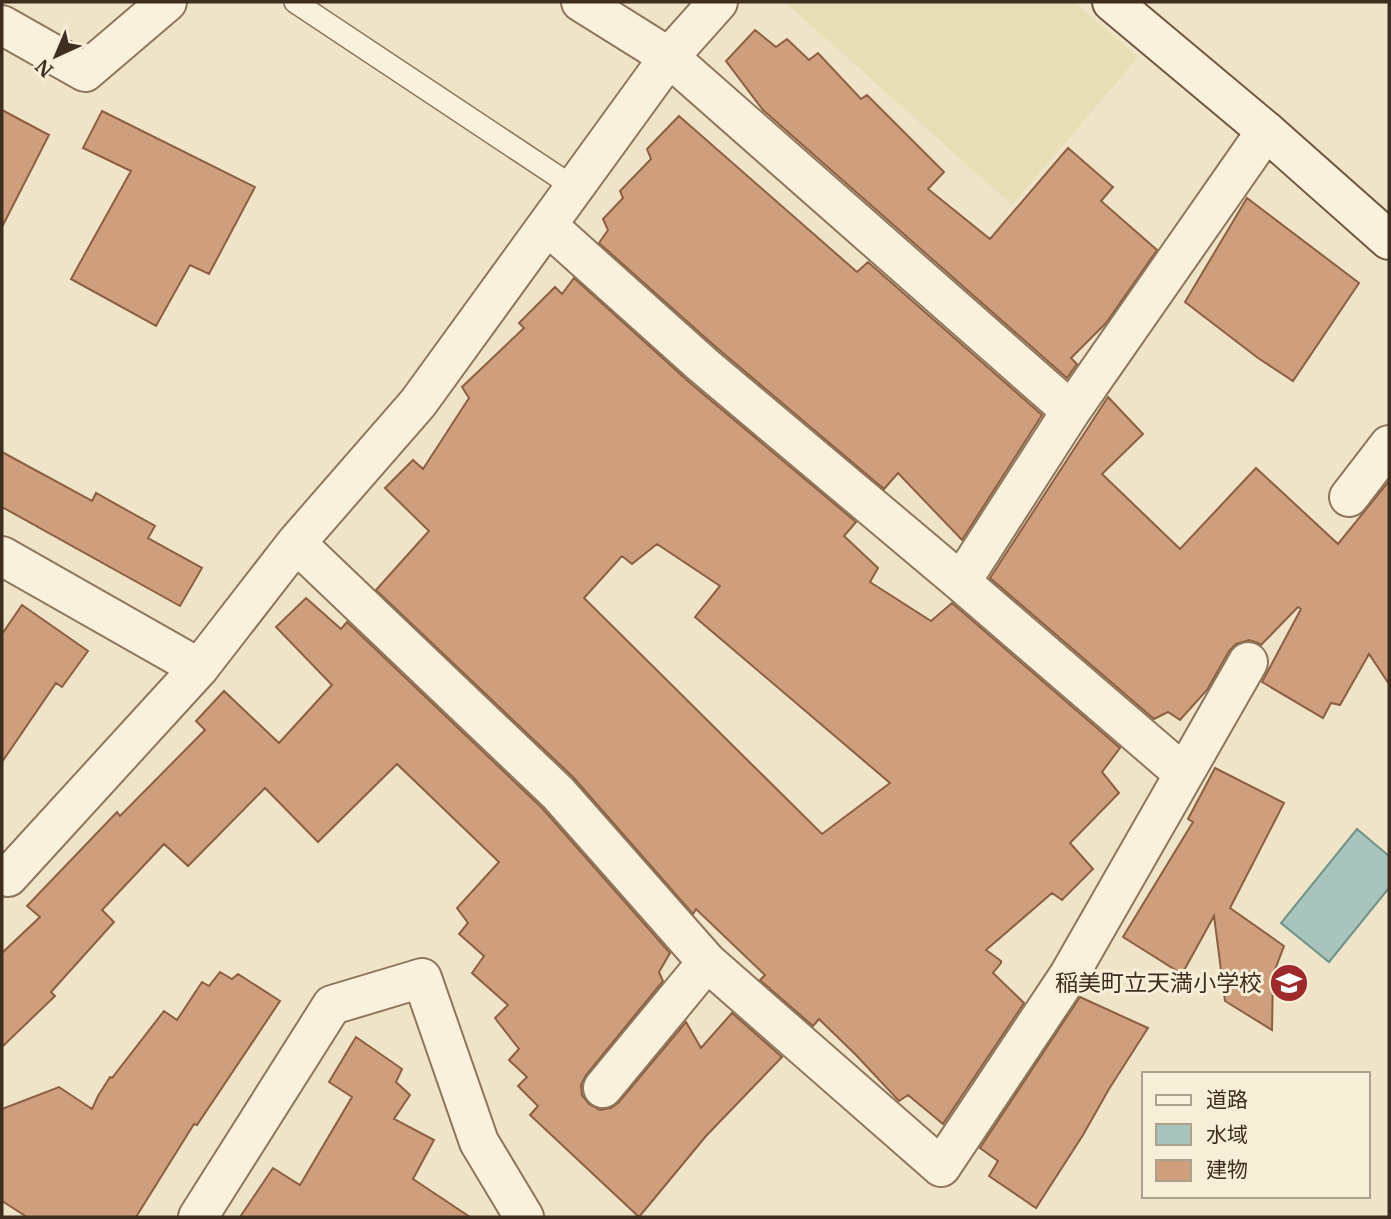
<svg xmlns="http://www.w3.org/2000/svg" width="1391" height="1219" font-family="Merriweather,'Noto Sans JP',serif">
<rect width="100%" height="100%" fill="#f0e4c8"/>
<path fill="#e6deb5" d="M785,2H1074L1138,57L1012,205Z"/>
<path fill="#a9c4bc" stroke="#6f938a" stroke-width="2" d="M1357,829L1389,856V888L1329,962L1281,923Z"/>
<path fill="#cf9f7d" stroke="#8d5f41" stroke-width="2" fill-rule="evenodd" d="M755,30L776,47L787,39L809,60L818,53L861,99L867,95L944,172L928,189L990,239L1068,148L1113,187L1101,201L1157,250L1106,323L1071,358L1077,364L1067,378L763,110L726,61Z
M2,110L49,135L2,227Z
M102,111L255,187L209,274L190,265L156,326L71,279L131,171L83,148Z
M679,116L857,272L868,262L1042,415L962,540L898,473L884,489L717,348L599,243L608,230L603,219L623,198L620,191L651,159L647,149Z
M1247,198L1359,283L1293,381L1258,358L1185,302Z
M574,278L689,382L856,522L844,536L878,568L870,582L931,621L952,603L1120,748L1102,772L1119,793L1070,843L1093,869L1062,900L1052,893L986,950L1001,961V963L993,973L1024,1003L943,1124L908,1095L899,1101L856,1055L819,1019L813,1026L760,980L765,975L696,909L693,914L573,777L376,590L429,531L385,488L413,460L423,469L469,398L462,387L524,328L519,323L555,287L562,294ZM657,544L720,586L695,617L890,783L822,834L584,598L622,556L632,564Z
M1108,397L1143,434L1102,474L1180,549L1256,468L1338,544L1389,481V684L1369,654L1340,705L1331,703L1323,718L1262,682L1301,609L1298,607L1261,645L1258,643L1249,640L1236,644L1229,651L1207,690L1180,720L1168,712L1154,719L990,578Z
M2,452L92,501L96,493L155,526L148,538L202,568L180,606L2,507Z
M306,598L341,629L347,622L542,808L670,953L659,972L663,981L586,1075L581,1085L582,1095L589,1104L600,1110L611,1108L619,1102L686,1022L701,1048L732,1013L782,1057L706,1136L639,1217L530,1115L538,1106L518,1086L527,1077L509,1060L519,1049L495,1018L508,1005L472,973L484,956L459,934L468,923L457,908L499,862L397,764L318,842L265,788L188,866L164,844L102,910L114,922L51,992L55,996L2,1047V953L40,917L27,906L117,812L120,816L205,730L196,721L224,691L279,743L332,685L276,627Z
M22,605L88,651L62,687L56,683L2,762V634Z
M1215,768L1284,803L1230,908L1284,946L1273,975L1272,1030L1225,1001L1214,916L1182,974L1123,937L1193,822L1188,819Z
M220,972L232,979L238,974L280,1001L197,1125L194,1124L136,1217H27L2,1201V1109L59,1087L92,1109L98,1096L110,1077L112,1078L164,1011L177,1020L202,982L209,986Z
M1080,997L1148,1028L1109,1089L1083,1135L1036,1208L989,1176L998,1161L980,1148Z
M356,1037L402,1069L396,1082L410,1095L394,1119L434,1140L413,1179L470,1217H240L273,1168L300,1185L352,1097L329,1082Z"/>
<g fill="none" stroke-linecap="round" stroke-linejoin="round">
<g stroke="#8d765c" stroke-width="24">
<path id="lane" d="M295,2L575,188"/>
</g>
<g stroke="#8d765c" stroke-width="42">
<path id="street" d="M581,2L669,57L1071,411
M2,25L85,72L167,2
M548,226L703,365L961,582L1184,774L1069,975L941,1167L707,962L558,793L296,543L418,403L669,57L718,2
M1349,497L1389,445
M2,556L199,668
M961,582L1071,411L1266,131
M1184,774L1248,662
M2,873L8,877L199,668L296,543
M603,1088L707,962
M198,1217L332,1005L422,978L479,1142L524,1217"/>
</g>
<g stroke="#6f573f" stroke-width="42">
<path id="secondary" d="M1112,2L1266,131L1389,240"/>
</g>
<use href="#lane" stroke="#faf1dc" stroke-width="21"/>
<use href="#street" stroke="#faf1dc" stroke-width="38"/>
<use href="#secondary" stroke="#faf1dc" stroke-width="38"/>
</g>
<defs>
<g id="school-disc" transform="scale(2.0125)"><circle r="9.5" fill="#9e2a2b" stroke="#f7eed8"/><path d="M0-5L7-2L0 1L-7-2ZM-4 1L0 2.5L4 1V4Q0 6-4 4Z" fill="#fff"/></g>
</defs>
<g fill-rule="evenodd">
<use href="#school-disc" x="1289" y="983"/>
</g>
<g text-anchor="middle" stroke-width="6" stroke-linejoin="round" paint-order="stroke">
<g font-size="23" fill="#3d2e20" stroke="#f7eed8" text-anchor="end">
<text x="1262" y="991">稲美町立天満小学校</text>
</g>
</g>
<rect width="1391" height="1219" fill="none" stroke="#3d2e20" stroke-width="7"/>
<rect x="1142" y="1072" width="228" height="126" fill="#f7eed8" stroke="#ada18e" stroke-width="2"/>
<rect x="1156" y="1095" width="35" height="10" fill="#faf1dc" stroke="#ada18e" stroke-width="2"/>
<text x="1206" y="1107" font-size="21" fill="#3d2e20">道路</text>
<rect x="1156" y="1124" width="35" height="21" fill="#a9c4bc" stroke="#ada18e" stroke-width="2"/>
<text x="1206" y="1142" font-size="21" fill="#3d2e20">水域</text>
<rect x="1156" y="1160" width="35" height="21" fill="#cf9f7d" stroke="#ada18e" stroke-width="2"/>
<text x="1206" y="1177" font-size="21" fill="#3d2e20">建物</text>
<g transform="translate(56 56) rotate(224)" stroke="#f7eed8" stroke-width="5" paint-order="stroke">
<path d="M0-5L12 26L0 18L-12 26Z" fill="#3d2e20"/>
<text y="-10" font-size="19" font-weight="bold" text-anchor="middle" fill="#3d2e20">N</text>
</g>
</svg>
